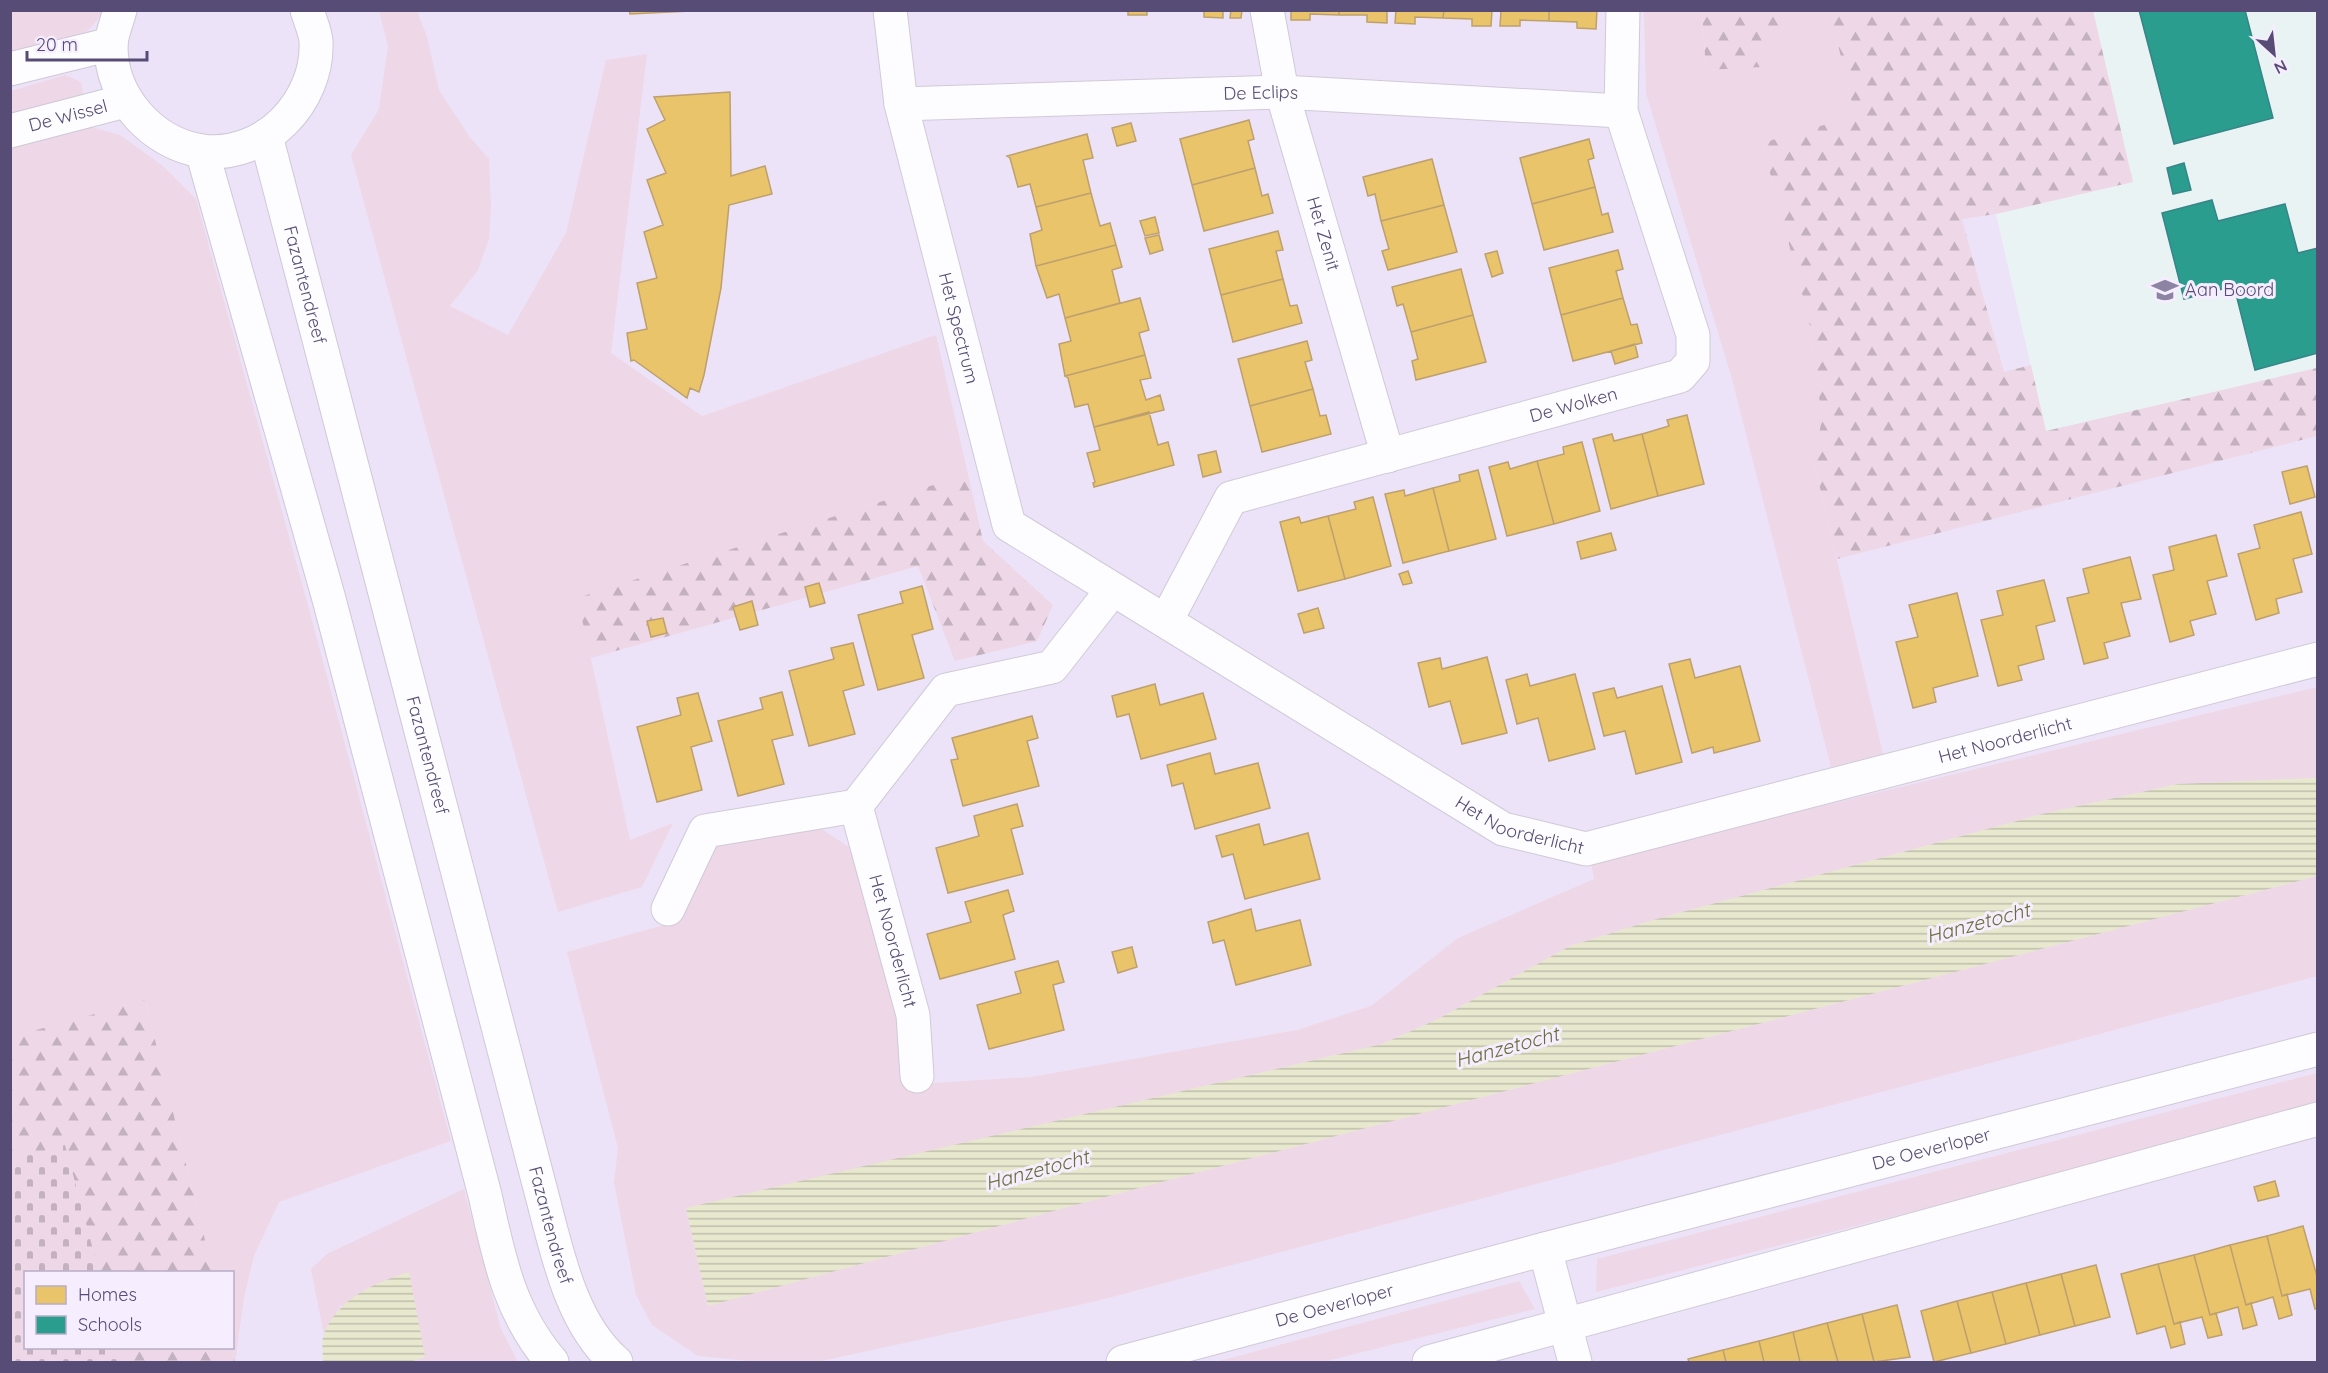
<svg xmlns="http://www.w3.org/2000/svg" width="2328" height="1373" font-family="Quicksand,sans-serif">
<defs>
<pattern id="forest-firs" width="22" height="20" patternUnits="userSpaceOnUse" patternTransform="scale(1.5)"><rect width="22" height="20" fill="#eed7e6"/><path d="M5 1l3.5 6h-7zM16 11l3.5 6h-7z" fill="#c4b1bf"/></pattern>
<pattern id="cemetery-stones" width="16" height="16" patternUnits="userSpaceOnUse" patternTransform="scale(1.5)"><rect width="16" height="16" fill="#eed7e6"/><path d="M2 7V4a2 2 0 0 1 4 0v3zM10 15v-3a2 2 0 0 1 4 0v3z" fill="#c4b1bf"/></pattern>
<pattern id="water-rules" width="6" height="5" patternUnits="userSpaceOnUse" patternTransform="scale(1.5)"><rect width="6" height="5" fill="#e8e8ce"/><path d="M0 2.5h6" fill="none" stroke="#bfbeac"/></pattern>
</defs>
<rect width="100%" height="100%" fill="#f2ecf7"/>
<path fill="#ede3f8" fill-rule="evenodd" d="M10,11H2317V1362H11ZM26,1272H232V1348H26Z"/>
<path fill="#eaf3f3" d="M2093,11H2317V368L2046,432L1996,214L2132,182Z"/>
<path fill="#eed7e6" d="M11,11H103C81,49 50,48 11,58Z
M379,11H417L427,37L439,90L469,136L489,159L491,209L489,239L478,270L450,306L508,335L566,233L606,60L647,54L611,353L702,416L936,335L968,474L578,598L630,840L673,823L642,887L558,912L351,155L379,109L388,46Z
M1644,11H1702L1706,70L1761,67L1787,11H1830L1856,117L1762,143L1809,320L1822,420L1813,459L1883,754L1831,767L1732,379L1646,93Z
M65,75L81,82L83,93L73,104L11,121V91Z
M80,124L120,135L163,166L196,199L306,598L451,1141L279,1202L254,1256L244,1297L235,1362L231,1348L232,1272H213L145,1000L11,1037V147Z
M2317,687V778L2178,784L2042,814L1653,920L1570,946L1438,1019L1382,1044L686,1209L708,1306L1079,1204L2317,876V976L1097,1301L817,1362H759L698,1356L652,1325L636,1295L614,1182L618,1148L567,952L675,922L707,847L820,828L849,847L862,885L915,1084L1031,1077L1297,1030L1371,1006L1458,938L1594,879L1590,857L1626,853Z
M2317,1073V1109L1596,1292L1597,1259Z
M464,1189L501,1329L518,1362H410L425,1357L341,1305L324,1335L311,1269L327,1254Z
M1519,1281L1535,1309L1323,1362H1216Z"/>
<path fill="url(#forest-firs)" d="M1702,11V10L1787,11L1762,67L1706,70Z
M1830,11H2093L2133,182L1996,214L1962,219L2004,372L2031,365L2046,431L2317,368V436L1837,559L1813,459L1822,420L1809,320L1762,143L1855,116Z
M968,474L983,541L1053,605L1037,641L955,661L918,566L591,658L577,598Z
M145,1000L213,1272H99L65,1146L11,1159V1037Z
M119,1348H231L235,1362H123Z"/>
<path fill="url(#cemetery-stones)" d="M65,1145L99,1272H26V1348H119L123,1362H11V1159Z"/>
<path fill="url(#water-rules)" d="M2317,778V876L1079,1204L708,1306L686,1208L1382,1044L1438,1019L1570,946L1653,920L2042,814L2178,784Z
M409,1272L425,1357L410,1362H323C323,1354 321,1342 324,1334C338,1298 374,1283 409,1272Z"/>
<path fill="#e9c46a" stroke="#bda06e" stroke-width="1.5" d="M629,10H690V11L630,14Z
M1128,10H1147V15H1128Z
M1204,10H1223V18L1204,17Z
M1231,10H1242L1241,18H1230Z
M1291,10H1339V15L1310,14V20H1291Z
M1339,10H1387V23L1367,22V15H1339Z
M1396,10H1444L1443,18L1415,17V24L1395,23Z
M1444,10H1492L1491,26H1472V19L1443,18Z
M1501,10H1549V21L1520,20V26H1500Z
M1549,10H1597L1596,29L1577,28V22L1549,21Z
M730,92L731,176L765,166L772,194L729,205L721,288L704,375L699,392L690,388L687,398L634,360L631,361L627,333L647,329L637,283L657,278L644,232L663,225L647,180L666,173L647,129L665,120L654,97Z
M1249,120L1254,139L1248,141L1255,168L1192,185L1180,139Z
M1131,123L1136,141L1117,146L1112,128Z
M1087,134L1093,158L1083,160L1091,193L1036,207L1030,184L1018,187L1010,158L1007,156Z
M1589,139L1594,158L1588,160L1595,187L1532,204L1520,158Z
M1432,159L1444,205L1381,221L1375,194L1368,196L1363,177Z
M1255,168L1262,196L1268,194L1273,213L1204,231L1192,185Z
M1595,187L1602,215L1608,213L1613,232L1544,250L1532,204Z
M1091,193L1100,226L1110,223L1116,245L1036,266L1030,234L1042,230L1036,207Z
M1444,205L1457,252L1388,270L1382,251L1389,249L1381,221Z
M1155,217L1159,233L1145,236L1140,221Z
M1278,231L1283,250L1276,251L1283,279L1221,295L1209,249Z
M1159,235L1163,250L1150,254L1145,238Z
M1116,245L1122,267L1112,270L1120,303L1065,318L1059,294L1047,298L1036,266Z
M1618,250L1623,269L1616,271L1623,298L1561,315L1549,268Z
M1497,251L1503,273L1492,277L1485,254Z
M1461,269L1473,315L1411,332L1403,304L1397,306L1392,287Z
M1283,279L1290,306L1297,305L1302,323L1233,342L1221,295Z
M1140,298L1149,330L1139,333L1145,355L1065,376L1059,344L1071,341L1065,318Z
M1623,298L1631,325L1637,324L1642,343L1573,361L1561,315Z
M1473,315L1486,362L1416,380L1412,361L1418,359L1411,332Z
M1307,341L1312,360L1305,362L1313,389L1250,406L1238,359Z
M1635,344L1638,357L1615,364L1611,351Z
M1145,355L1151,378L1140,380L1146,400L1160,395L1164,410L1094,427L1088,404L1075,407L1068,378L1065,376Z
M1313,389L1320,416L1326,415L1331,434L1262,452L1250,406Z
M1149,412L1158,445L1168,442L1174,465L1094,487L1093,483L1095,482L1087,453L1100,450L1094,427Z
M1687,415L1704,484L1658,496L1642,434L1669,426L1667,420Z
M1612,434L1614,441L1642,434L1658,496L1611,509L1593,439Z
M1582,442L1600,511L1554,524L1537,461L1564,454L1563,447Z
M1216,451L1221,472L1203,477L1198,455Z
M1537,461L1554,524L1507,536L1489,467L1508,462L1510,469Z
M2307,466L2315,497L2290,504L2282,472Z
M1478,470L1496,539L1449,551L1433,488L1460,481L1459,475Z
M1433,488L1449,551L1403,563L1385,494L1404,490L1405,496Z
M1373,497L1391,566L1345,579L1328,516L1356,509L1354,502Z
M2301,512L2312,554L2293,559L2302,592L2276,599L2279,613L2256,620L2238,554L2260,548L2254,525Z
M1328,516L1345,579L1298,591L1280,522L1299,517L1301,523Z
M1611,533L1616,550L1581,559L1577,542Z
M2216,535L2227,576L2207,581L2216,614L2190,621L2194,635L2170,642L2153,575L2174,570L2169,547Z
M2130,557L2141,599L2121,603L2130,636L2104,643L2108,658L2084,664L2067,598L2089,593L2083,569Z
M1408,571L1412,583L1403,585L1399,574Z
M2044,580L2055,621L2036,626L2044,659L2018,666L2022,680L1998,686L1981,620L2003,615L1997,591Z
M819,583L825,603L810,607L805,587Z
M922,586L933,629L912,635L924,678L878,690L858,615L903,603L900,592Z
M1957,593L1978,676L1933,688L1936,702L1913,708L1896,642L1918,637L1909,605Z
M752,601L758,625L740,630L733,607Z
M1318,608L1324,628L1304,633L1298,614Z
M663,618L667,633L651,637L647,621Z
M853,643L864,685L843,691L855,734L809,746L789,671L834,659L831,648Z
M1487,657L1507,733L1462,744L1450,701L1429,707L1418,663L1440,658L1442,669Z
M1690,659L1695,678L1740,666L1760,741L1714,753L1713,747L1692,753L1669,664Z
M1527,674L1530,686L1575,674L1595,749L1549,761L1538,718L1517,724L1506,680Z
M1155,684L1160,705L1203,693L1216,739L1141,759L1129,714L1117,717L1112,696Z
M1662,686L1682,762L1636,774L1625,731L1604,736L1593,693L1614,688L1617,698Z
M782,692L793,735L772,740L784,784L738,796L718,721L763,709L760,698Z
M698,693L712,741L691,747L702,790L657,802L637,727L681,715L677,698Z
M1032,716L1038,738L1027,741L1039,786L963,806L951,760L958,759L952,738Z
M1210,753L1215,774L1258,763L1270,808L1195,829L1183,783L1172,786L1167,765Z
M1017,804L1023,826L1011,829L1023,874L948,893L936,848L979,836L974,816Z
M1259,824L1264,845L1308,833L1320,879L1245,899L1233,854L1222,857L1216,836Z
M1008,890L1014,911L1003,915L1015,959L940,979L927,934L971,922L965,902Z
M1251,909L1256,931L1300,920L1311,965L1236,985L1224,940L1213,943L1208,922Z
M1132,947L1137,967L1118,973L1112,952Z
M1058,961L1064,982L1053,985L1064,1030L989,1049L977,1005L1021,993L1015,972Z
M2275,1181L2279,1196L2258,1201L2254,1187Z
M2303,1226L2318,1280V1308L2315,1309L2310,1289L2282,1296L2267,1236Z
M2267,1236L2282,1296L2287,1294L2292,1315L2279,1319L2273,1297L2246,1305L2230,1245Z
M2230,1245L2246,1305L2251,1303L2257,1325L2243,1329L2238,1307L2210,1315L2194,1255Z
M2194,1255L2210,1315L2216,1313L2222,1335L2208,1338L2202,1317L2174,1324L2158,1264Z
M2158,1264L2174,1324L2180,1322L2185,1344L2171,1348L2165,1326L2137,1334L2121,1274Z
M2096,1265L2110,1317L2075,1326L2061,1274Z
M2061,1274L2075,1326L2040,1335L2026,1283Z
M2026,1283L2040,1335L2006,1344L1992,1292Z
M1992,1292L2006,1344L1971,1353L1957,1301Z
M1957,1301L1971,1353L1934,1362L1921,1311Z
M1897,1305L1910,1357L1874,1362L1862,1314Z
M1862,1314L1874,1362H1838L1827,1323Z
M1827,1323L1838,1362H1800L1793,1332Z
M1793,1332L1800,1362H1764L1759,1341Z
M1759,1341L1764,1362H1726L1723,1350Z
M1723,1350L1726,1362H1689L1688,1359Z"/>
<path fill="#2a9d8f" stroke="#378588" stroke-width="1.5" d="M2139,10H2245L2273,118L2174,144Z
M2184,163L2191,190L2173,194L2167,168Z
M2212,200L2218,221L2285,204L2298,253L2318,248V353L2255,370L2234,286L2184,299L2162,213Z"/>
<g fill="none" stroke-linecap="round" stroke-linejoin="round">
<g stroke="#cfcad8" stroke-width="35">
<g id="street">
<path id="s1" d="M890,10L901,104L1009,525L1113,589"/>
<path id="s2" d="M1267,10L1282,92L1388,456"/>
<path id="s3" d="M901,104L1282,92L1621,111"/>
<path id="s4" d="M1166,621L1231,498L1680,376L1693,361V335L1621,111L1623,10"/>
<path id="s5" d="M856,806L913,1015L917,1076"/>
<path id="s6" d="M668,909L705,831L856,806L946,690L1052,667L1113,589L1503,829L1586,849L2318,659"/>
<path d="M1545,1249L1575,1362"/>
<path d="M1429,1362L2318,1119"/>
</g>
</g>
<g stroke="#cec8d7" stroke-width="35">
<g id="secondary">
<path d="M120,10C117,22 111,35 111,46C111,97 151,143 202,151C264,159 319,102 316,41C315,31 310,20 307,10"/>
<path d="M10,69L111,44"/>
<path id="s7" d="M10,131L125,101"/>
<path id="s8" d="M266,136L539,1184C555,1242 568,1321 616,1362"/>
<path d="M202,151L329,599L485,1195C499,1258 509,1312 552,1362"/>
<path id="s9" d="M1123,1362L1545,1249L2318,1049"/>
</g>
</g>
<use href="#street" stroke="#fdfcfe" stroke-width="33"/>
<use href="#secondary" stroke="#fdfcfe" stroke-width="33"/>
</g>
<defs>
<g id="school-bare" transform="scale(2.07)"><path d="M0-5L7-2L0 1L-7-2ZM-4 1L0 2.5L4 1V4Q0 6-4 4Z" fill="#8d84a3" stroke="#f6eeff" stroke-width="2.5" paint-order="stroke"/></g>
</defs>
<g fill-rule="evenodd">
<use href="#school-bare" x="2165" y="290"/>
</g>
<g text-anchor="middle" stroke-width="6" stroke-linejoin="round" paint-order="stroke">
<g font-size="18" fill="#564c76" stroke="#f6eeff">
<text dy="6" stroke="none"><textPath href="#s3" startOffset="360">De Eclips</textPath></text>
<text dy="6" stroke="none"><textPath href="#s7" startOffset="60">De Wissel</textPath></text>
<text dy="6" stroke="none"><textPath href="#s2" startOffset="231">Het Zenit</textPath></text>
<text dy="6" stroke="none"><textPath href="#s8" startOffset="154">Fazantendreef</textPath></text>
<text dy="6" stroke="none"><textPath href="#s1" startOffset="326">Het Spectrum</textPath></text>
<text dy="6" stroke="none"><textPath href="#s4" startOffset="494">De Wolken</textPath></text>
<text dy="6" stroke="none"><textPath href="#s6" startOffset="1570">Het Noorderlicht</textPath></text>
<text dy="6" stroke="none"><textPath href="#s8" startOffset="640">Fazantendreef</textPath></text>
<text dy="6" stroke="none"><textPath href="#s6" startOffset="1066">Het Noorderlicht</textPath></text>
<text dy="6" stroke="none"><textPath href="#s5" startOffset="140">Het Noorderlicht</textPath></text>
<text dy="6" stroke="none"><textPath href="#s9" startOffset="836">De Oeverloper</textPath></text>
<text dy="6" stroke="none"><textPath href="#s8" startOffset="1126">Fazantendreef</textPath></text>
<text dy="6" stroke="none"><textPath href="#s9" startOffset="219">De Oeverloper</textPath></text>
</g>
<g font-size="18" fill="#564c76" stroke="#f6eeff" text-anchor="start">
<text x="2185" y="296">Aan Boord</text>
</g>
<g font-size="20" font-style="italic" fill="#696d39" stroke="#f6eeff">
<text transform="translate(1978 923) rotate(-15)" y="7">Hanzetocht</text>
<text transform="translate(1507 1047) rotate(-15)" y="7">Hanzetocht</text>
<text transform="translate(1037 1170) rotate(-15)" y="7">Hanzetocht</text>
</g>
</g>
<rect width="2328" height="1373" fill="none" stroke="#564c76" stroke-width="24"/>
<rect x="24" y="1271" width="210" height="78" fill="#f6eeff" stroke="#b6adc8" stroke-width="1.5"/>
<rect x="36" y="1286" width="30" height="18" fill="#e9c46a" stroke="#b6adc8" stroke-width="1.5"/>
<text x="78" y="1301" font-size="18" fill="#564c76">Homes</text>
<rect x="36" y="1316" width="30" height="18" fill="#2a9d8f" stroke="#b6adc8" stroke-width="1.5"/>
<text x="78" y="1331" font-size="18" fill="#564c76">Schools</text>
<g transform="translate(2274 54) rotate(153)" stroke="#f6eeff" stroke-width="4.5" paint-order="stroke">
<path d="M0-4.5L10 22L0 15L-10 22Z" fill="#564c76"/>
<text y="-9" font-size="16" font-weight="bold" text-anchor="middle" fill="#564c76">N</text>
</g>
<path d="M27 51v9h120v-9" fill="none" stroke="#564c76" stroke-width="3"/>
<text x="36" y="51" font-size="18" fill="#564c76" stroke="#f6eeff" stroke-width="4.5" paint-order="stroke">20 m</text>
</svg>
